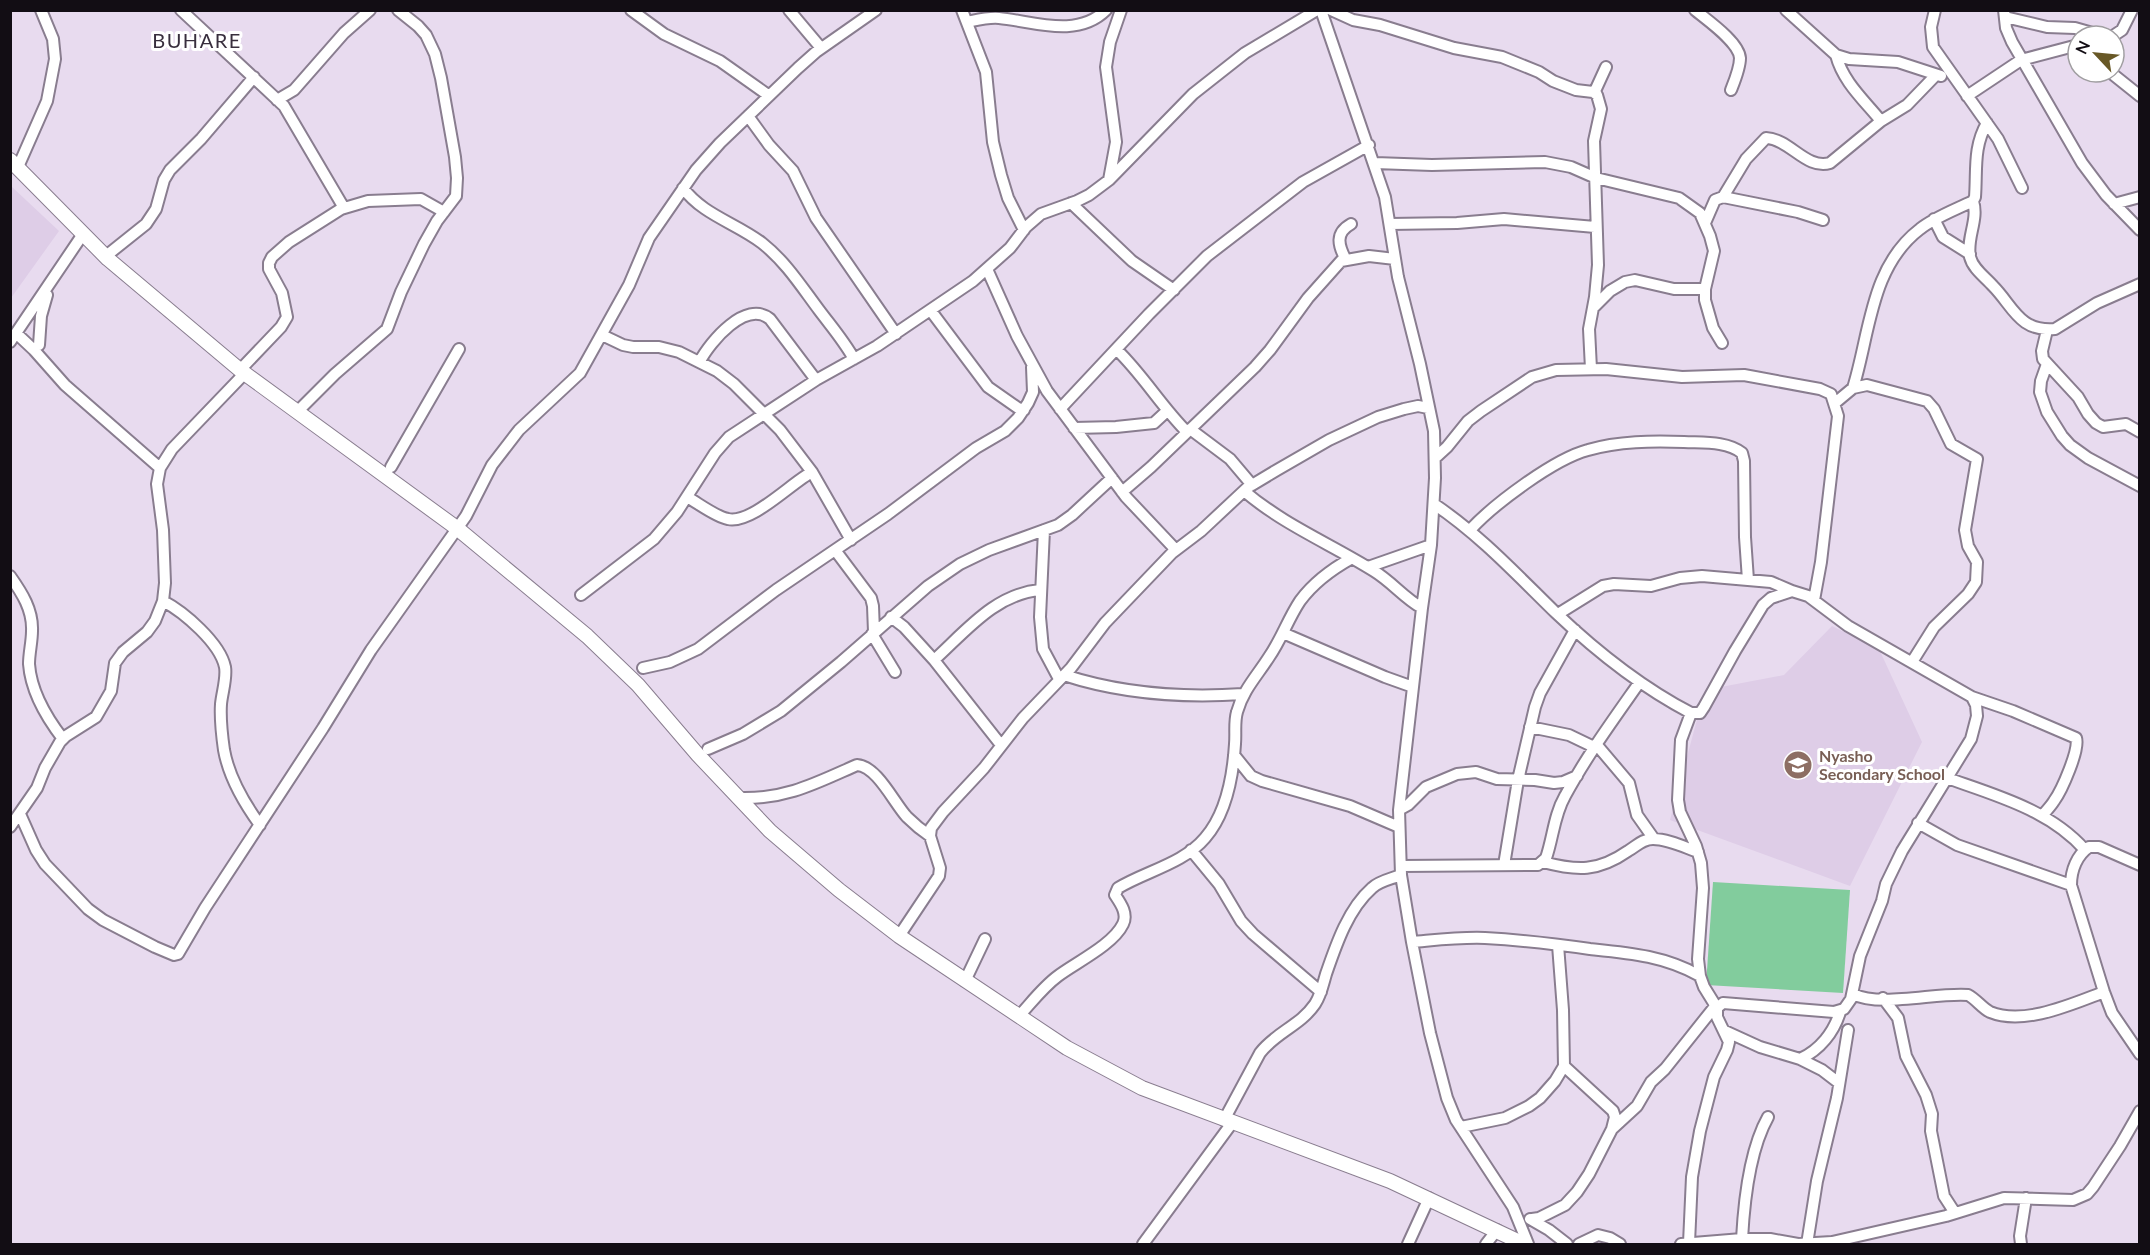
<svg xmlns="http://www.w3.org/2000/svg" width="2150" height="1255" font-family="Lato,sans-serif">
<rect width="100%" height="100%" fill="#e8dbef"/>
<path fill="#decde7" d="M11,186L59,231L11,298Z
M1832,626L1879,649L1922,742L1850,886L1670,820L1705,690L1784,675Z"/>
<path fill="#82cc9d" d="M1713,882L1850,890L1843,993L1706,985Z"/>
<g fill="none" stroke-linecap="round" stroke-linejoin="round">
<g stroke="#897d8f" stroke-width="14">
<path id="minor" d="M181,10L284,106L344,208
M631,10L664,34L720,61L768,95
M789,10L821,48
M962,10L986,72L993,142L1001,175L1008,198L1024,230
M1321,10L1385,197L1398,277L1420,364L1434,431L1435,478L1431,545L1422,608L1399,810L1401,875L1412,942L1430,1033L1447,1098L1456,1120L1513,1207L1528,1244
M1331,10L1353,20L1380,25L1454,48L1502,57L1539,72L1553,81L1576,90L1593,92L1597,95L1601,109L1594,141L1598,265L1595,297L1589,329L1591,369
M1695,10C1707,20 1739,42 1740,58C1740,68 1735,80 1731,90
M1786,10L1836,55L1849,59L1898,62L1941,76
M1935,10L1931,27L1933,47L1998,139L2022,188
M2004,10L2006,28L2012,42L2082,163L2106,195L2140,230
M2005,17L2047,27L2075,28L2103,36
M967,22C977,20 988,17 999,18C1032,21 1077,39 1106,10
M2113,36L2122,30L2132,10
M1836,55C1843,82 1864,100 1881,121
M2110,72L2140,96
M1596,93L1595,91L1606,67
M1967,96L2021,60L2078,45
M277,100L294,90L344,33L370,10
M748,116L769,145L793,171L816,218L896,334
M1375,163L1432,165L1545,162L1571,167L1596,178L1679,198L1700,213L1710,236L1714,251L1705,289V300L1713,328L1722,343
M18,167L47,101L55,59L53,39L41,10
M1109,180L1116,142L1106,67L1110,42L1121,10
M683,188C703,215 736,223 762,243C786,262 801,286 819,310C831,326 844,341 854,359
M1723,197L1746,159L1766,138C1790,139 1806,170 1830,163L1881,121L1907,105L1936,75
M1973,201C1979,220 1966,238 1970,257C1973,269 1985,277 1993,286C2013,306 2019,332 2055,329L2097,303L2140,284
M1071,203L1132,261L1174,290
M2114,204L2140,197
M1934,219L1943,237L1970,254
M1705,223L1715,200L1723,197L1798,212L1823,220
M1390,224L1457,223L1504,219L1595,227
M106,256L146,224L156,209L164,180L170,170L201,139L254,77
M1346,260C1338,245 1335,233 1351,224
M987,269L1017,336L1047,391L1126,497L1176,550
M1593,308L1610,291L1625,282L1635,280L1674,289H1705
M931,311L988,387L1018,408L1024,410
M2047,330L2042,351L2043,359L2078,397L2088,414L2096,423L2103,427L2126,424L2140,432
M17,334L34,350L65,385L160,468
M602,335L623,345L633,347H659L679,352L717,371L734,384L780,430L812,472L851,540
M10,342L83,234
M39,345L41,316L47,295
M1117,350C1143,375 1161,406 1187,432
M700,361C710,342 746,299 770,319L816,380
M2047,364L2041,381L2040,392L2047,412L2062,436L2070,445L2088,458L2140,486
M240,370L281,327L287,317L282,293L269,269V263L272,257L289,242L341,209L368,201L421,199L444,212
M1853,388C1870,334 1870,267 1920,229C1935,217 1955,210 1973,201L1975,197C1977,170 1973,147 1987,123
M1835,403L1853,388L1867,385L1927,401L1934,409L1951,444L1977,459L1965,530L1968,546L1977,562L1976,582L1968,594L1934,627L1912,662
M1060,409L1149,314L1207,256L1303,182L1369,145
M297,412L335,374L387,329L401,292L424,244L437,221L456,196L457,178L455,157L441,78L435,54L426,35L418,26L398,10
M1074,428L1116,427L1154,423L1167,411
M1190,429L1230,459L1252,485
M1435,458L1447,447L1468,421L1481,411L1532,377L1556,370L1606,369L1682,377L1744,375L1820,389L1831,394L1838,416L1821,562L1814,600
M391,467L459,349
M1244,491C1284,525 1331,544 1374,571C1392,582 1404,598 1422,608
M1122,492L1151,467L1255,367L1270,350L1308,298L1341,261L1369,256L1395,259
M687,497C698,503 716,517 728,519C752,524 791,483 812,472
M1434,504C1480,535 1516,574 1556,613C1597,652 1641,687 1691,713H1700L1704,707L1735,651L1763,605L1771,598L1792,591L1808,596L1848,626L1972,697L1976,705L1977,716L1971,739L1902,851L1886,884L1882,901L1860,956L1851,999L1844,1009L1834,1012L1723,1003L1717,1008V1017L1729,1042L1727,1050L1714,1077L1700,1131L1692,1177L1689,1243
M1044,530L1040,617L1043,649L1059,679
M1470,530C1494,504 1554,459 1588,450C1619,441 1652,441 1684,442C1703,443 1727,441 1742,453L1744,461L1745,537L1748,580
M835,550L871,598L873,606L874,632
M1368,567L1431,545
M10,576C22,593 33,610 32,631C32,642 29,653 29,664C31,692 46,717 63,739
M581,595L654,539L677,512L715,453L729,437L816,380L877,346L973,281L1010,248L1026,227L1041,214L1077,201L1089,195L1109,180L1193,94L1245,53L1317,10
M163,601C184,612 220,643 225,667C227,678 222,693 221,704C220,719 222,736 224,750C229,778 244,803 260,825
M1558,614L1603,586L1614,584L1651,586L1680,578L1702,576L1771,582L1792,591
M891,617L904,627L934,660L1001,745
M1283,633L1385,677L1413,687
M872,634L895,672
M934,660C966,631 995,594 1040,590
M643,668L670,662L698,649L776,590L888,514L976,448L1005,431L1018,418L1028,403L1033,392L1032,367
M1064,675C1122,694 1183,698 1243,694
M1972,697L2013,711L2076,738C2080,749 2062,790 2054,801C2051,806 2046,811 2042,816
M1691,713L1681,740L1678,800L1680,812L1696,846L1701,863L1703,888L1698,959L1700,976L1704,987L1717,1008
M1530,727L1569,735L1594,747
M1596,744L1629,783L1637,815L1654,839
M708,749L743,734L781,711L841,662L928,586L960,564L989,550L1058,525L1072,515L1112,478
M1234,755L1251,776L1262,781L1350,806L1399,827
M1947,778C1995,795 2050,810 2085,850
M741,798C787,799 816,783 857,765C877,766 894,803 907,817C914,824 921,830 930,836
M1399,810L1408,805L1426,787L1457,774L1476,772L1497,779L1535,780L1554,783L1563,782L1577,776
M20,814L36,850L45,864L88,909L103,920L155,947L174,955L178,954L205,908L323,728L371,650L466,516L492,465L519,430L580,373L629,285L649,238L696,170L720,143L798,68L816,52L876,10
M1918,823L1957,845L2071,885
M10,827L37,788L45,768L60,742L66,736L96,717L111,691L115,663L123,652L147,632L155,621L163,601L165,583L163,530L157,484L160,468L172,449L245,373
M1191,850L1219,884L1241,921L1253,934L1321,992
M1543,862C1577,871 1598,872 1628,851C1637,846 1642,839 1653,839C1668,839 1684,847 1698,852
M1504,865L1518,780L1535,707L1540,693L1575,630
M2140,865L2099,847H2089C2077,855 2071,870 2071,885L2104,992L2112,1013L2140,1054
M1401,866L1538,865L1546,858C1553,838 1554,815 1565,796C1586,757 1613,720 1639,683
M899,936L939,876L940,868L930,836L931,828L943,812L984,768L1023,718L1071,668L1105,623L1172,553L1201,531L1247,488L1277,470L1329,440L1378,417L1404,409L1418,406L1428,408
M1412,942C1436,940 1460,937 1485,938C1520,940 1555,944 1590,949C1629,953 1665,956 1700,976
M965,981L985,939
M1853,994C1880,1008 1938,992 1968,995C1976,999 1982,1008 1990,1012C2024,1026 2072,1004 2104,992
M1883,998L1898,1018L1906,1056L1926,1095L1932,1114L1931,1131L1944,1196L1955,1213
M1019,1016C1032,1002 1043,987 1058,976C1075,963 1113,945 1123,924C1128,914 1121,904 1115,895L1118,888C1146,871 1183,864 1205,838C1227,813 1233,776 1235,744C1236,733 1234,722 1237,712C1243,690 1257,676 1269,657C1281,640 1288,619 1300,601C1314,582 1332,569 1352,558
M1725,1031L1760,1047L1800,1059C1820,1050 1834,1032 1840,1012
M1800,1059L1822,1070L1839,1083
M1224,1120L1260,1053C1276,1032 1300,1026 1315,1004C1321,995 1323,984 1326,974C1336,945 1348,909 1372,888C1379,881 1391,879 1401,875
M1461,1127L1505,1118L1529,1106L1540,1098L1555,1081L1564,1066L1563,1010L1558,945
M1612,1129L1637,1106L1651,1082L1665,1069L1716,1005
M1530,1219L1549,1230L1567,1244
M1532,1219L1539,1218L1565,1205L1577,1192L1589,1174L1612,1129L1615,1117L1613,1111L1564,1066
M1742,1239C1744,1202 1750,1149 1768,1117
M1143,1244L1232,1123
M1408,1244L1429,1198
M1486,1244L1497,1230
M1579,1244L1598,1235L1610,1238L1620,1244
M1681,1244L1742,1239H1770L1798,1244L1832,1242L1946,1216L2004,1198L2073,1200L2087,1194L2093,1187L2120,1146L2140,1111
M1807,1244L1817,1181L1837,1098L1848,1030
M2021,1244L2020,1236L2026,1198"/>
</g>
<g stroke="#897d8f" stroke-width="16">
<path id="major" d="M10,160L108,259L240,370L458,529L587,636L638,685L698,755L770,831L839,890L899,936L1067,1048L1142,1088L1390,1181L1524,1244"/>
</g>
<use href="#minor" stroke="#fff" stroke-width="10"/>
<use href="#major" stroke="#fff" stroke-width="14"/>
</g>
<defs>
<g id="school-disc" transform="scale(1.5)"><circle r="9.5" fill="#8d6e63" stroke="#fff"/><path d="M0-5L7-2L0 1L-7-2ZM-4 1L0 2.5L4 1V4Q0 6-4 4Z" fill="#fff"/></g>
</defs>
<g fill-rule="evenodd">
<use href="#school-disc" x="1798" y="765"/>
</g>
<g text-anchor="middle" stroke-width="6" stroke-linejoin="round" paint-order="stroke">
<g font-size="16" font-weight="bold" fill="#785e54" stroke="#fff" text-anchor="start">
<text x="1819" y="762">Nyasho<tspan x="1819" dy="18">Secondary School</tspan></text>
</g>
<g font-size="20" letter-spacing="1.5" fill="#382e3d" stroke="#fff">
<text x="197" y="48">BUHARE</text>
</g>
</g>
<rect width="2150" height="1255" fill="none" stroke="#120d14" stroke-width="24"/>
<g transform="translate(2096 54) rotate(296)"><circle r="28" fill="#ffffff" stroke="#a09ea1" stroke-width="1.5"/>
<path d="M0-4.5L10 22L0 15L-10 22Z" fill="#685826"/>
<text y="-9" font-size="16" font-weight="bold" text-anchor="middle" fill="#120d14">N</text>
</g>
</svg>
